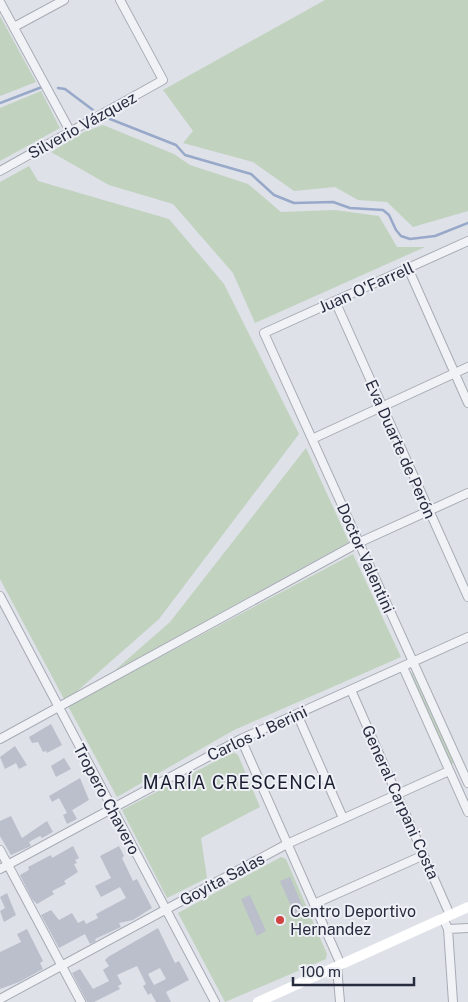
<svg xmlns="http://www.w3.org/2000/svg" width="468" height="1002" font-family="'Public Sans',sans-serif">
<rect width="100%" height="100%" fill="#dee1e8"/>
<path fill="#c1d2bf" d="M325,0H468V211L413,227L387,202L358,200L335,187L294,191L253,162L183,143L193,131L163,90Z
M0,16L36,82L0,96Z
M41,91L60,128L0,161V108Z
M103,125L174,154L190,165L248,184L281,212L335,210L379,216L397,247H425L255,323L233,273L173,204L109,185L51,152L84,132Z
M29,166L38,181L169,219L224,284L299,434L159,619L75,693L64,699L0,579V182Z
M306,448L349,542L113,672L170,622Z
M353,554L401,657L234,730L117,797L68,706Z
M412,672L454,763L451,764L410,675Z
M233,752L238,755L260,807L201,838L207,878L167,898L122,810Z
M281,857L286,859L327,954L326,959L225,1002L178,913Z"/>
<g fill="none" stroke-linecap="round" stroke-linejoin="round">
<path stroke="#98a8c9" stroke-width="2.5" d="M58,88L65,89L93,110
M0,103L42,87
M110,119L176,145L185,155L251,174L274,195L294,203L333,202L350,208L383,210L389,215L396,230L401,236L410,239L435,236L468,223"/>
</g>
<path fill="#bbbfcb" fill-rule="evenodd" d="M51,724L62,745L47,753L46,751L43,752L38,742L32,743L29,737Z
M15,746L27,765L19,769L16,763L5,769L0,757Z
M64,758L71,769L56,777L51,766Z
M80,778L89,800L69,812L72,810L77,819L67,824L63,815L67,813L59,798L52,802L49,796Z
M11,816L22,838L47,821L53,832L42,838L40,836L29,842L31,846L11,855L0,836V821Z
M73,846L79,858L75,860L77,863L74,864L78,872L64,881L66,884L52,891L54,894L37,904L32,899L20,875L29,870L28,867L51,855L52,858Z
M119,846L124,856L122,858L133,881L137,879L152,908L133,920L119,923L121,927L95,939L96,941L90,944L85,934L59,948L41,915L51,910L59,920L72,913L78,923L84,920L86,924L98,918L96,914L126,898L120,887L101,897L95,886L111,878L100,856Z
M290,877L306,914L296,918L280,881Z
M7,893L16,915L4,922L0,911L5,908L0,897Z
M250,895L266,931L257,936L241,899Z
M158,928L175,963L179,961L189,980L166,992L171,1002H156L151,993L148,995L143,986L146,984L137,966L117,975L122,984L118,986L120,989L94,1002H87L72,973L80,969L93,989L109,981L103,970L109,966L105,960L108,957ZM160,968L166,979L154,985L148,974Z
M27,929L43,961L40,963L43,969L19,982L0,989V952L21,942L17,934Z"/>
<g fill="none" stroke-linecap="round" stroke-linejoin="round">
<g stroke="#a7abb5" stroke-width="10">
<path id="street" d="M0,2L70,131
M14,27L64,0
M0,171L163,80L120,0
M468,241L264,333L468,783
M408,268L468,403
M335,301L468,597
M312,439L468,367
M0,596L215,1002
M403,667L468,812
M351,690L450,915
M297,714L343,818
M0,739L358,543L468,493
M241,739L341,965
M0,850L81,1002
M0,869L241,739L468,637
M314,904L424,855
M443,918L448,929L453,1002
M448,929L468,928
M337,967L340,1002
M0,999L287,844L449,771"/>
</g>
<use href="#street" stroke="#f1f2f6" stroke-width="8"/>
<path stroke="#fff" stroke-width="10" d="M258,1002L468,907"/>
</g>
<circle fill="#d04240" stroke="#eef0f6" stroke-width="2" cx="280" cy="920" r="5"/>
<g text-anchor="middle" stroke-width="4" stroke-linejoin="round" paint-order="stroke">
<g font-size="16" fill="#272c3f" stroke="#eef0f6">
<text transform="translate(82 125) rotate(-29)" y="6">Silverio Vázquez</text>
<text transform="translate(366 287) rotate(-24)" y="6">Juan O'Farrell</text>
<text transform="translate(401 449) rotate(66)" y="6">Eva Duarte de Perón</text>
<text transform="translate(366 558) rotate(66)" y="6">Doctor Valentini</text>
<text transform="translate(257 733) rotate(-25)" y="6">Carlos J. Berini</text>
<text transform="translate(107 799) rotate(62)" y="6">Tropero Chavero</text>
<text transform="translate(401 802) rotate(66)" y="6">General Carpani Costa</text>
<text transform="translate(222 879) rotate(-28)" y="6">Goyita Salas</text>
</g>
<g font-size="16" fill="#272c3f" stroke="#eef0f6" text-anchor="start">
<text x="290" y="917">Centro Deportivo<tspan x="290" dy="18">Hernandez</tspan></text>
</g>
<g font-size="18" letter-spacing="1" fill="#191d30" stroke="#eef0f6">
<text x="240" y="789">MARÍA CRESCENCIA</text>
</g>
</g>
<path d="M293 977v8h121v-8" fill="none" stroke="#272c3f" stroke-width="2.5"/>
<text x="300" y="977" font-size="15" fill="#272c3f" stroke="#eef0f6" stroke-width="4" paint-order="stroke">100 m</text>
</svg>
